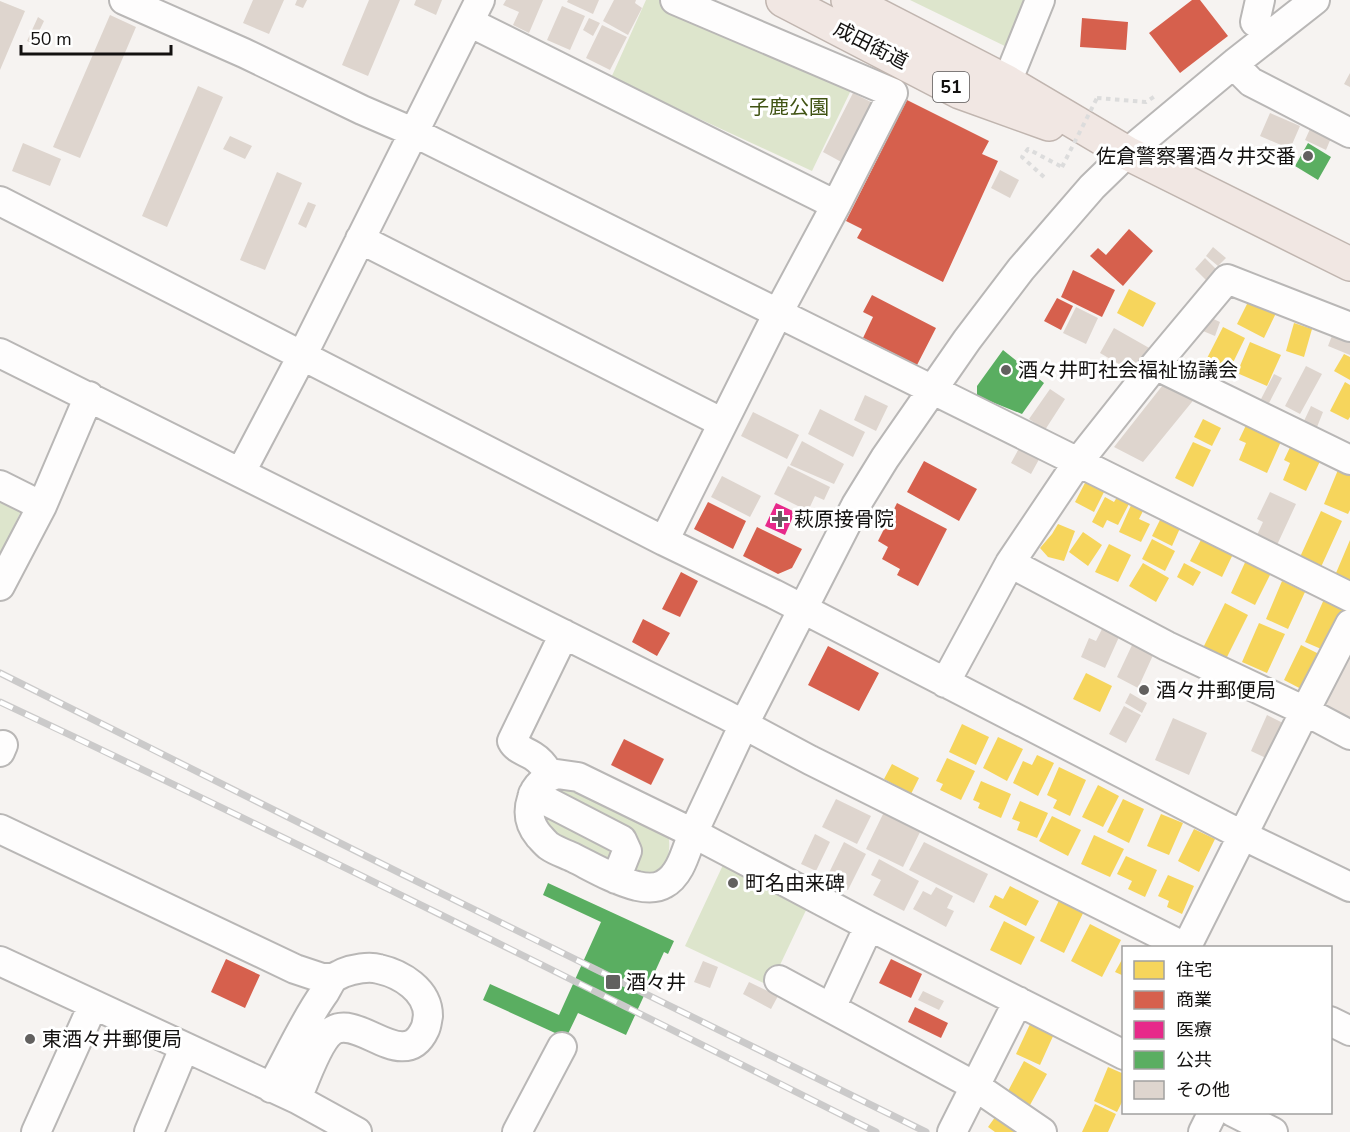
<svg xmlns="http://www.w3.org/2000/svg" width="1350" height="1132" font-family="'Nunito Sans','Noto Sans JP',sans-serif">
<rect width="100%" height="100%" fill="#f6f3f1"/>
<path fill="#eae2dc" d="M1350,655V721L1321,708Z"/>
<path fill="#dde5cc" d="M646,0H670L854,84L812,171L611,78Z
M910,0H1032L1013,50Z
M0,496L23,507L0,555Z
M565,783L668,834C672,850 667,873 648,875C643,876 637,874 632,873L634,847L545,793Z
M541,810L618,848L617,868L548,830Z
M723,865L808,906L770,986L685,946Z"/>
<path fill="#f6d55c" d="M1129,289L1156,303L1143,327L1117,313Z
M1251,296L1278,309L1264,338L1237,324Z
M1294,323L1312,329L1304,357L1286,351Z
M1223,327L1245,338L1226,377L1203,366Z
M1250,342L1281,355L1267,386L1237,373Z
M1344,354L1350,357V380L1334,371Z
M1345,382L1350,385V417L1348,420L1330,411Z
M1203,419L1221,428L1212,446L1194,437Z
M1248,421L1283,437L1267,473L1239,460L1246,443L1239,440Z
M1193,442L1211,450L1193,487L1175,478Z
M1292,443L1322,457L1306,491L1283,480L1290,463L1284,460Z
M1340,465L1350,469V510L1348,514L1324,504Z
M1086,481L1105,490L1094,512L1075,502Z
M1119,494L1131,500L1118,525L1107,520L1103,528L1092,522L1105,497L1114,502Z
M1132,503L1144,509L1139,519L1150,524L1141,542L1119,532Z
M1321,511L1342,521L1321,567L1300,557Z
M1162,516L1181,526L1172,546L1152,536Z
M1058,524L1075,531L1064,561L1048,557L1040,548L1052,534Z
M1083,532L1102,545L1088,566L1069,552Z
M1203,536L1234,552L1222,577L1190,561Z
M1152,539L1175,551L1165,571L1142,559Z
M1350,540V580L1336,573Z
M1109,544L1131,555L1118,582L1095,572Z
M1248,556L1273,569L1255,605L1231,593Z
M1143,563L1169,578L1156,602L1129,586Z
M1184,563L1201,572L1193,586L1177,577Z
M1282,581L1305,592L1288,629L1266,619Z
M1325,597L1349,608L1328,652L1305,642Z
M1225,603L1248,615L1226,659L1203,648Z
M1259,623L1285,634L1267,673L1242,662Z
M1301,645L1323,656L1305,691L1284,680Z
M1086,673L1112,686L1100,712L1073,699Z
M962,724L989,737L976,765L949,752Z
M998,737L1023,749L1007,781L983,768Z
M1037,755L1054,763L1038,796L1013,783L1023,761L1032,765Z
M947,758L975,771L961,800L940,790L943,784L936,781Z
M892,764L919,778L911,794L884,779Z
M1059,767L1086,780L1070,816L1053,808L1057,800L1047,795Z
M981,781L1011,794L1001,818L978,808L980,803L973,800Z
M1098,785L1119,796L1103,827L1082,817Z
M1123,799L1144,809L1129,843L1107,832Z
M1020,801L1048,813L1037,838L1017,830L1020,822L1012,819Z
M1161,814L1183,823L1169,855L1147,846Z
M1052,816L1081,830L1068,856L1039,841Z
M1194,829L1215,839L1199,872L1178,861Z
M1094,835L1124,849L1110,877L1081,864Z
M1126,856L1157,870L1145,897L1128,889L1132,881L1117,874Z
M1168,875L1194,886L1182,914L1167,907L1169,901L1158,896Z
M1010,886L1039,901L1026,926L989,907L995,895L1003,899Z
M1061,896L1086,907L1064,953L1040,941Z
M1004,921L1035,937L1021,965L990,950Z
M1090,924L1121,940L1102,977L1071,961Z
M1124,956V976L1115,972Z
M1031,1022L1054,1034L1040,1065L1016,1054Z
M1024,1061L1047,1074L1030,1105L1007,1093Z
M1108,1067L1124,1074V1098L1117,1112L1094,1101Z
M1095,1104L1116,1114L1108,1132H1082Z
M998,1113L1027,1132H995L988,1127Z"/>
<path fill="#d6604d" d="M1192,0H1200L1228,36L1180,73L1149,33Z
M1082,18L1128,22L1126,50L1080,47Z
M907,100L989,141L982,154L998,161L943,282L857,238L862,229L846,221Z
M1129,229L1153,251L1123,286L1090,256L1098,248L1106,255Z
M1073,270L1115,290L1102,317L1061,297Z
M872,295L936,328L917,365L863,338L873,317L863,312Z
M1057,298L1073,306L1061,330L1044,321Z
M924,461L977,489L959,521L907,492Z
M708,502L746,521L733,549L694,529Z
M897,503L947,529L918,586L897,575L900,569L882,559L888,547L878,541Z
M757,527L802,549L792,568L778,574L743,556Z
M681,572L698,581L680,617L662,609Z
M643,619L670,633L657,656L632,642Z
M828,646L879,673L859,711L808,685Z
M624,739L664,759L651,785L611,765Z
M226,959L260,975L245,1008L211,992Z
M891,959L922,974L911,998L879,983Z
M915,1007L948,1023L941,1038L908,1022Z"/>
<path fill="#e7298a" d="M776,503L795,512L785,535L765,526Z"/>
<path fill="#5aae61" d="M1308,143L1331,157L1318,180L1295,166Z
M1003,350L1044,383L1022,414L977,396V386Z
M548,883L674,941L668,954L664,952L626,1035L578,1013L566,1038L483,1000L490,984L559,1015L601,922L543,895Z"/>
<path fill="#ded5ce" d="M253,0H284L269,34L243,23Z
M297,0H307L303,8L295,5Z
M369,0H400L368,76L342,65Z
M416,0H442L436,15L414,5Z
M506,0H543L529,33L513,25L519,12L503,5Z
M568,0H599L593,14L567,2Z
M614,0H636L635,3L642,8L628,35L603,21Z
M0,1L25,11L0,70Z
M562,6L585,16L570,50L547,40Z
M110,15L136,27L80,158L53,147Z
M38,17L44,21L33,44L27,41Z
M589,18L600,23L593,36L583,30Z
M602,25L627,37L610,70L586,58Z
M1350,73V87L1344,84Z
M198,86L223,97L167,227L142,216Z
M853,93L875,104L845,164L823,152Z
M1270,113L1300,126L1290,149L1260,136Z
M1310,129L1331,138L1326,150L1305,140Z
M230,136L252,146L245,159L223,149Z
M23,143L61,159L50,186L12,171Z
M1000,170L1019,180L1010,198L991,188Z
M277,172L302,183L265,270L240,260Z
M308,202L316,205L306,228L298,224Z
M1213,247L1226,258L1218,266L1206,256Z
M1205,258L1216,269L1206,280L1195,269Z
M1076,307L1098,318L1086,344L1063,333Z
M1209,317L1220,322L1215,336L1203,331Z
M1114,328L1151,349L1136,374L1100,353Z
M1335,328L1350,334V355L1328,346Z
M1306,366L1322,374L1300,414L1285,406Z
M1274,374L1282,378L1269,403L1261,399Z
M1166,381L1196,397L1143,462L1114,447Z
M1050,389L1065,399L1045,430L1029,419Z
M865,395L888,406L876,431L854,420Z
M1311,406L1323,412L1317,427L1304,421Z
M820,409L865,432L853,457L808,434Z
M753,412L799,435L787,459L741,436Z
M802,441L844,464L834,484L790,465Z
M1023,441L1043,452L1031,474L1011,463Z
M788,466L830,487L824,500L815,496L808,511L774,494Z
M722,476L761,496L750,517L711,497Z
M1270,492L1296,504L1277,545L1257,535L1263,522L1257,519Z
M1102,629L1119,637L1105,668L1081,657L1089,638L1096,641Z
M1133,643L1154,653L1138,688L1117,677Z
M1130,693L1147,703L1142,713L1125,703Z
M1124,706L1141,715L1126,743L1109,734Z
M1267,715L1285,724L1268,759L1251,751Z
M1173,718L1207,733L1189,775L1155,760Z
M836,799L871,816L857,844L822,827Z
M885,810L922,828L903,867L866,849Z
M815,834L830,842L816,871L801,864Z
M844,842L866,854L848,890L826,879Z
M924,842L988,874L974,903L909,870Z
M879,859L919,881L904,911L873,895L881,880L871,875Z
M936,887L953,896L947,908L954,911L946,927L913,909L923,891L931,895Z
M703,961L718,967L710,988L694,982Z
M749,982L778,996L771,1009L743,994Z
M923,991L944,1001L939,1010L918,1000Z"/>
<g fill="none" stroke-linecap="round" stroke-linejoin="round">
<g stroke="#b9b7b6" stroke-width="32">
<path id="minor" d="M124,0L244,53L362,110L413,132L1350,597
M675,0L893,93L836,205
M469,22L836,205L778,313L664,541
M1255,22L1260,0
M1236,62L1243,74L1251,82L1350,133
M1007,82L1040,0
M0,201L664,541L774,594L1242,835L1350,887
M360,239L723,423
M0,353L726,715L810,760L1187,948
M1155,365L1350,460
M241,472L302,356L480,0
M0,485L42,506
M1010,563L1167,646L1305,711L1350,735
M0,586L42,506L89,396
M945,683L1010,563L1078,462L1155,365L1227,279L1350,327
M0,752L3,745
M557,774L578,777L693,833C686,850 681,875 664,884C656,889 646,888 637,886C614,880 594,868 574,858C566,854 556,851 549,846C546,844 542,839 539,836C529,824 527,813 532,798C535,786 546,777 557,774Z
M550,776C546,768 541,761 533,756C525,751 516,749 512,741L564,634
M533,794L622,840L627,851L616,879
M0,829L295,969L322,978H334
M1186,948L1305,711L1350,624
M0,961L297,1099L357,1132
M779,980L975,1086L1042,1132
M831,1008L869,926
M1330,1021L1350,1031
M1124,1055L869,926L693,833L744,724L856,505L885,458L967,340L1021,269L1092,187L1127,153L1236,62L1315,0
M271,1088C289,1056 304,1021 325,992C328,987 331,980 335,977C336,976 342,974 343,973C353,969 369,966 379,969C401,974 428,990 428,1016C427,1020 427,1025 425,1029C404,1075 359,1013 332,1031C318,1041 304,1082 297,1099
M1233,1112L1273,1132
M36,1132L93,1005
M149,1132L184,1048
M517,1132L562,1047
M952,1132L1018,1001
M1203,1132L1213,1112"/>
</g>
<g stroke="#c0b5af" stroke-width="36">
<path id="highway" d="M783,0L960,92L1049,124
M848,0L1007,82L1127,153L1350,264"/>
</g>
<path stroke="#dcdcdc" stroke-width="4" stroke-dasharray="4.5 4.5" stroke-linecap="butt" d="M1097,98L1146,102L1155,96
M1044,177L1022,157L1028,149L1062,167"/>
<use href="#minor" stroke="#fefdfd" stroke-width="28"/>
<use href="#highway" stroke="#f1e7e3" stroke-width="33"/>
<g stroke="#cbcaca" stroke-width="7">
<path id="rail" d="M0,673L402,874L926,1132
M0,702C294,840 585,986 876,1132"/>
</g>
<use href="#rail" stroke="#fff" stroke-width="4.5" stroke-dasharray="14" stroke-linecap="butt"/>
<path stroke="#dcdcdc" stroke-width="4" stroke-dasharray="4.5 4.5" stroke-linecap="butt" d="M1062,167L1097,98"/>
</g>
<g fill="#62605f" stroke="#fff" stroke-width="2">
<circle cx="1308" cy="156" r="6"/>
<circle cx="1006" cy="370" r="6"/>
<path d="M777 510h6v6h6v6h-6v6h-6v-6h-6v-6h6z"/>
<circle cx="1144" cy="690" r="6"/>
<circle cx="733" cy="883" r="6"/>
<rect x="605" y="974" width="16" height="16" rx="3"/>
<circle cx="30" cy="1039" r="6"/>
</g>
<g text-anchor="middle" stroke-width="6" stroke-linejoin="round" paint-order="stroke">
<rect fill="#fff" stroke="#5a5858" stroke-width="1.5" x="933" y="72" width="36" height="30" rx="4.5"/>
<g font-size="18" font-weight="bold" fill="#131110">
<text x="951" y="93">51</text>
</g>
<g font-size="20" fill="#131110" stroke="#fff">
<text transform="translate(871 45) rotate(27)" y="7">成田街道</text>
</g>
<g font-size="20" fill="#405313" stroke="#fff">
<text x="789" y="114">子鹿公園</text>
</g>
<g font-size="20" fill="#131110" stroke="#fff" text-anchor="start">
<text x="1296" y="163" text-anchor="end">佐倉警察署酒々井交番</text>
<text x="1018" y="377">酒々井町社会福祉協議会</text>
<text x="794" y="526">萩原接骨院</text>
<text x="1156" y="697">酒々井郵便局</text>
<text x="745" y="890">町名由来碑</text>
<text x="626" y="989">酒々井</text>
<text x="42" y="1046">東酒々井郵便局</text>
</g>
</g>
<rect x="1122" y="946" width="210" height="168" fill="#ffffff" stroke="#a1a09f" stroke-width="1.5"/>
<rect x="1134" y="961" width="30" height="18" fill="#f6d55c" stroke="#a1a09f" stroke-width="1.5"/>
<text x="1176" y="976" font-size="18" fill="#131110">住宅</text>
<rect x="1134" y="991" width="30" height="18" fill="#d6604d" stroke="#a1a09f" stroke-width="1.5"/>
<text x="1176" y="1006" font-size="18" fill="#131110">商業</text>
<rect x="1134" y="1021" width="30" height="18" fill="#e7298a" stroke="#a1a09f" stroke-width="1.5"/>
<text x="1176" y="1036" font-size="18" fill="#131110">医療</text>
<rect x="1134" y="1051" width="30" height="18" fill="#5aae61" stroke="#a1a09f" stroke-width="1.5"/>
<text x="1176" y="1066" font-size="18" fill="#131110">公共</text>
<rect x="1134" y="1081" width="30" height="18" fill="#ded5ce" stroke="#a1a09f" stroke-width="1.5"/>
<text x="1176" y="1096" font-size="18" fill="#131110">その他</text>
<path d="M21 45v9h150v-9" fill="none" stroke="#131110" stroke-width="3"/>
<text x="30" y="45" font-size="18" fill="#131110" stroke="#ffffff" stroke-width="4.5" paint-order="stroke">50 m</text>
</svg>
